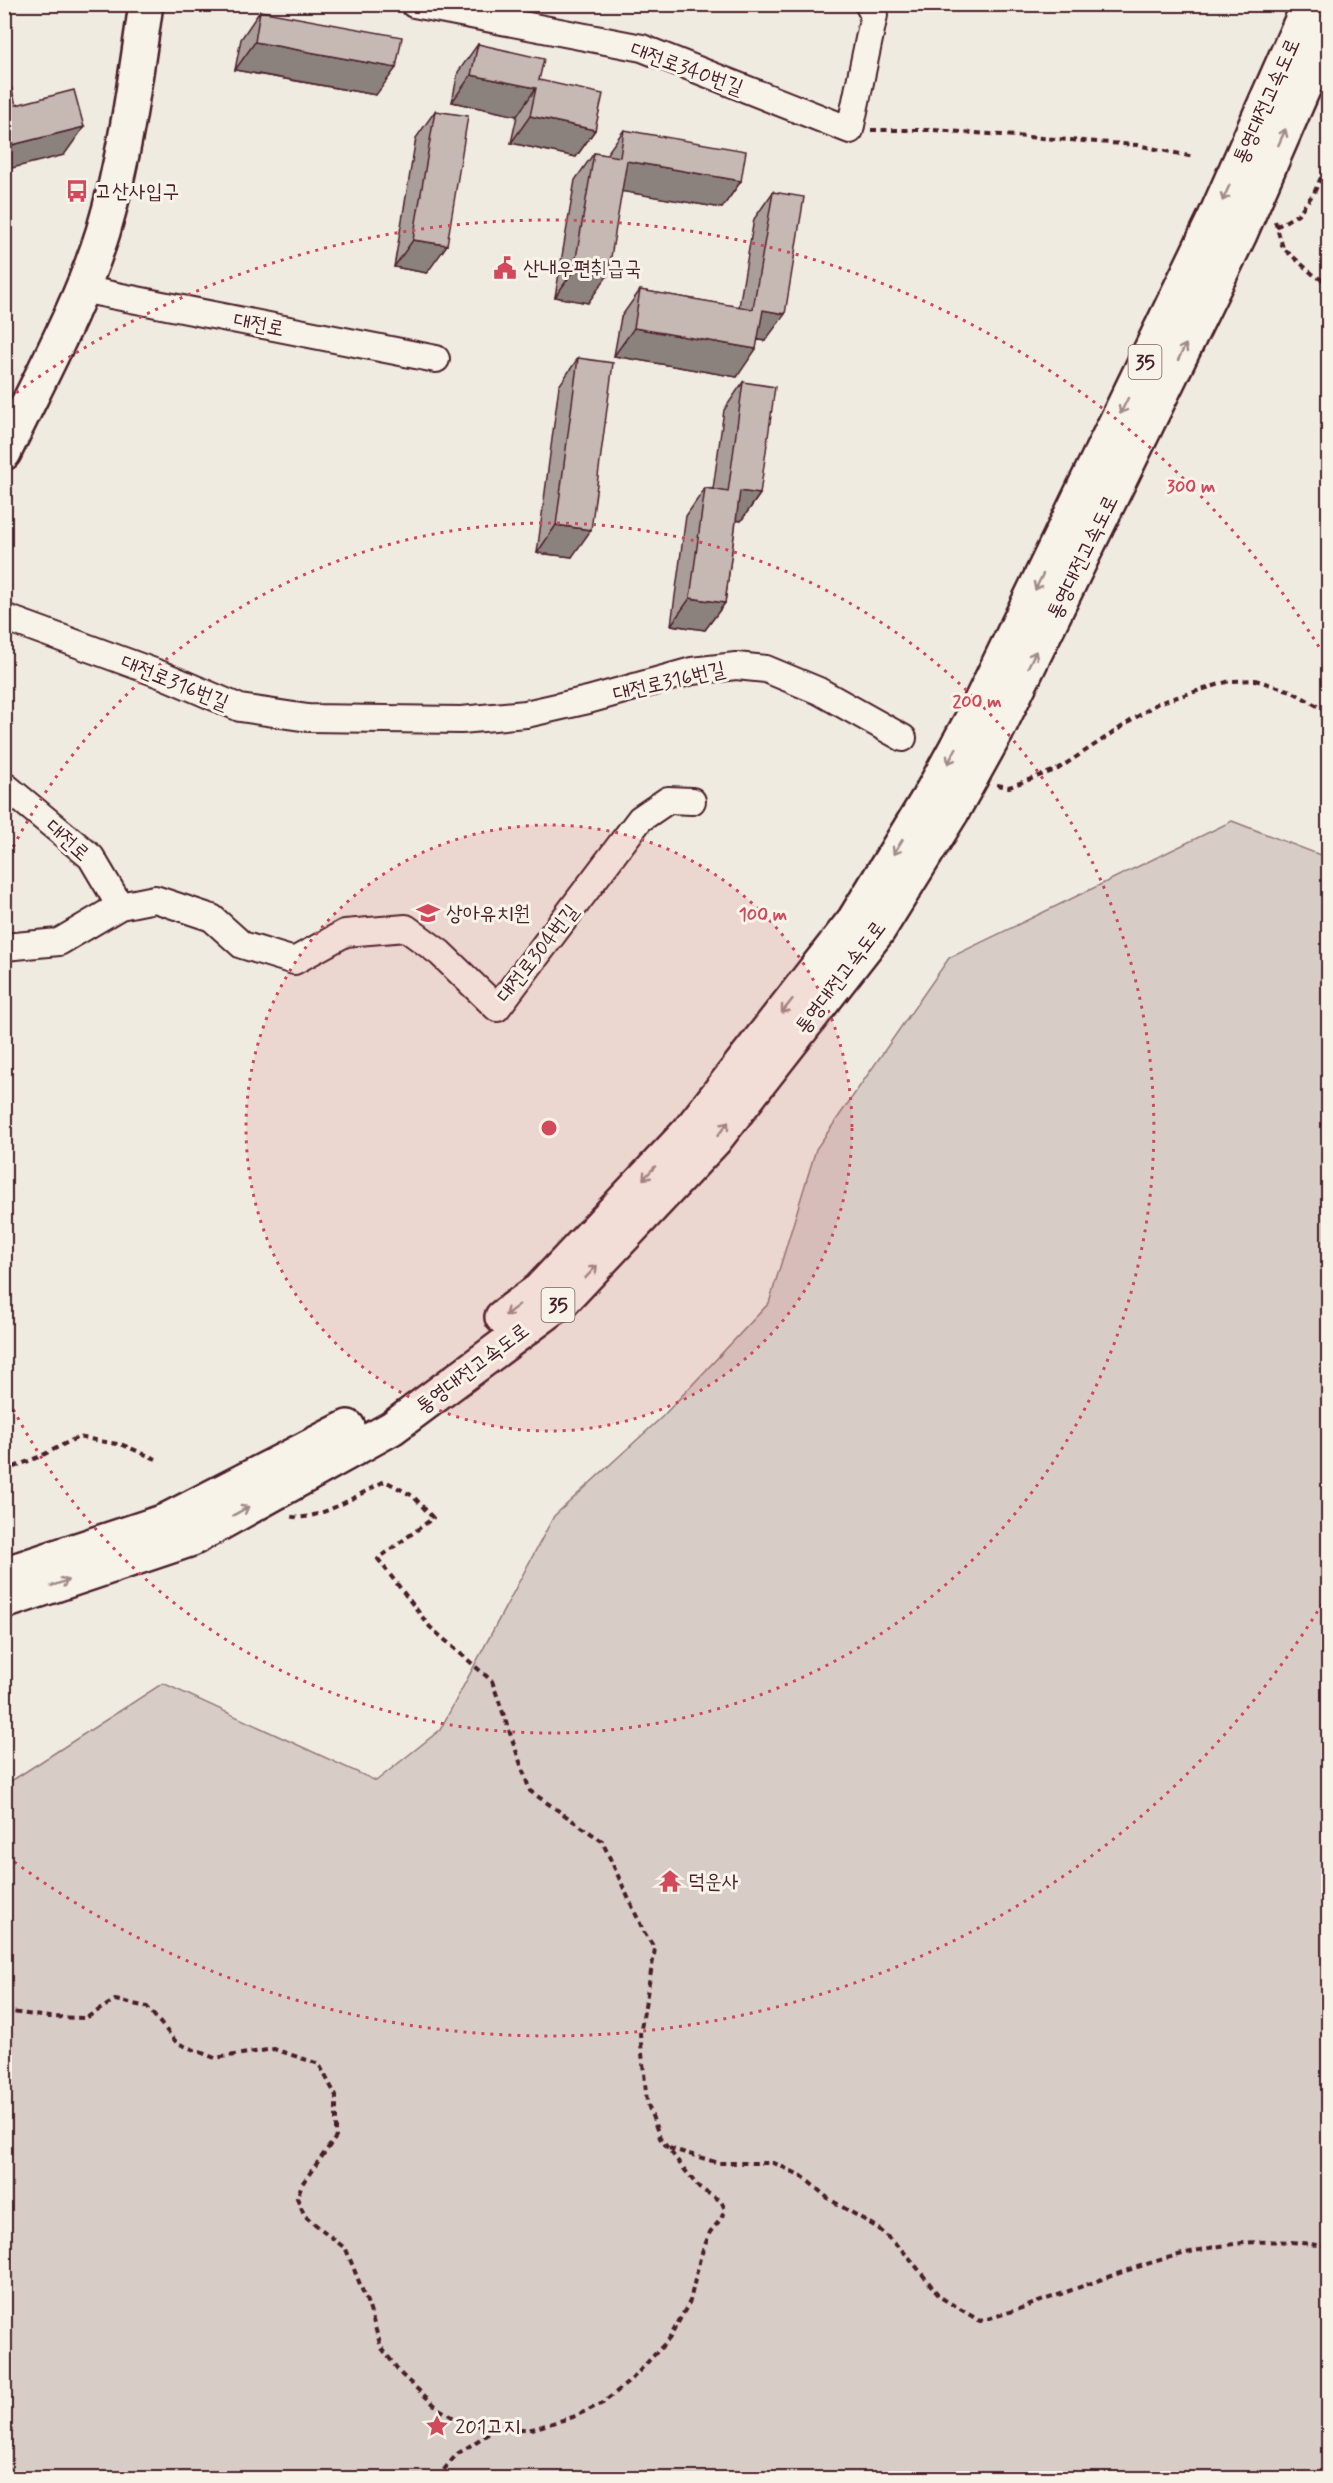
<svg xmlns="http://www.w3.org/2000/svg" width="1333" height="2483" font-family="Mynerve,'Poor Story',sans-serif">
<rect width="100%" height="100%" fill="#f0ebe0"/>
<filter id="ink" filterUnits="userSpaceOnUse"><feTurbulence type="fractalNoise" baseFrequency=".0167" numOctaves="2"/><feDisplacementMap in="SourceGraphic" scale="12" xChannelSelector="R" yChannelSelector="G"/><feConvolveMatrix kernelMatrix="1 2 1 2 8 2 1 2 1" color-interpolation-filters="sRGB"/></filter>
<g filter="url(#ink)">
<path fill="#d8cdc6" stroke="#917678" stroke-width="1.5" d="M1232,821L1328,858V2478H5V1785L163,1683L376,1781L440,1730L554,1516L662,1417L769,1303L816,1149L949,958Z"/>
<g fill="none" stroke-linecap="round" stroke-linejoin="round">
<g stroke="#4a1f2b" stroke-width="30">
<path id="minor" d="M414,4L642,48L850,130L874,15L868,4
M81,289L436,359
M4,617L165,676L240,708L308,718L461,720L526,714L588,700L692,671L736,666L766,669L819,691L903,738
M4,785L91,857L120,906
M4,947L59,942L120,906L155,899L212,918L242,945L294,961L345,933L406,928L440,953L497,1008L640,819L668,800L692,801"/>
</g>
<g stroke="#4a1f2b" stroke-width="38">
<path id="major" d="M4,453C37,383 80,306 103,232C125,158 135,81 146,4"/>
</g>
<g stroke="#4a1f2b" stroke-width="38">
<path id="highway" d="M974,715L1215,217L1309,4
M997,731L1240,234L1328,32
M502,1317L539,1290L689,1131L854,920L929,797
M4,1574L165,1521L348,1427
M4,1602L192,1539L392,1428L563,1301L714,1141L878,931L952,812"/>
</g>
<path stroke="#4a1f2b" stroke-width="4" stroke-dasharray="6 4.5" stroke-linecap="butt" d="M871,130H934L1137,145L1194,157
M1275,221L1283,248L1315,276L1328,283
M1276,227L1298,214L1314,193L1328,162
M997,785L1009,787L1058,769L1158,703L1230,681L1255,680L1291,691L1328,712
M4,1471L41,1456L78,1437L123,1445L156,1459
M4,2011L49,2017L86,2018L115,2000L147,2007L177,2043L215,2058L274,2049L319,2064L336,2096V2137L302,2184L297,2198L305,2216L346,2249L369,2307L381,2347L402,2375L439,2409L461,2422L496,2429H532L573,2417L603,2403L631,2380L669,2339L690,2301L700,2258L710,2232L721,2219L725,2209L721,2201L699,2188L660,2138L647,2102L640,2034L655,1949L644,1932L602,1841L530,1791L492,1681L430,1627L378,1559L433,1518L413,1496L385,1481C360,1493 315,1524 289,1516
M669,2148L719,2163H774L802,2176L829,2199L878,2228L908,2256L940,2297L980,2321C1093,2289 1208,2222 1328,2247
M437,2478L457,2454L496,2429"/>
<use href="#minor" stroke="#f7f3e8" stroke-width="26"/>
<use href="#major" stroke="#f7f3e8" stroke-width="33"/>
<use href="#highway" stroke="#f7f3e8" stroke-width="33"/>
<g stroke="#4a1f2b" stroke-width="38" stroke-linecap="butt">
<path id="highway-bridge" d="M929,797L974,715
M952,812L997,731"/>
</g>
<use href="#highway-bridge" stroke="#f7f3e8" stroke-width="33"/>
</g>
<path fill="#aa9e9a" stroke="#4a1f2b" stroke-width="1.5" d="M260,11L376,95L235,70L241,39Z
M478,44L539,80L595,130L576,157L511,143L517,116L452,102L458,72Z
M435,111L427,273L394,267L416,138Z
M624,130L741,181L722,208L622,191L588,303L555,297L575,180L594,153L606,155Z
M773,192L765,341L758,340L737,377L614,356L621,317L640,290L739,307L754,219Z
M578,358L572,557L537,553L559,386Z
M743,382L760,494L741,521L736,520L725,603L705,630L671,625L686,516L705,488L713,489L724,410Z"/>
<path fill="#8b817d" stroke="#4a1f2b" stroke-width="1.5" d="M255,42L396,68L376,95L235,70Z
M471,75L536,88L517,116L452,102Z
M530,116L595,130L576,157L511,143Z
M84,127L64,155L4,170V147Z
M627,161L741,181L722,208L607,189Z
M413,240L447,245L427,273L394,267Z
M574,270L608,275L588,303L555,297Z
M763,310L785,314L765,341L744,337Z
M634,328L756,349L737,377L614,356Z
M740,491L760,494L741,521L721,518Z
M556,525L591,530L572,557L537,553Z
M690,598L725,603L705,630L671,625Z"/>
<path fill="#c6b8b3" stroke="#4a1f2b" stroke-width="1.5" d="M260,11L402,37L396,68L255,42Z
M478,44L544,59L539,80L603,94L595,130L530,116L536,88L471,75Z
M4,60L16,105L74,90L84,127L4,147Z
M435,111L468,116L447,245L413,240Z
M624,130L746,151L741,181L627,161L608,275L574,270L594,153L620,157Z
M773,192L804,197L785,314L763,310L756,349L634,328L640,290L753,309Z
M578,358L613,363L591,530L556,525Z
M743,382L775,387L760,494L740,491L725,603L690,598L705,488L728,492Z"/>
<defs><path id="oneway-shaft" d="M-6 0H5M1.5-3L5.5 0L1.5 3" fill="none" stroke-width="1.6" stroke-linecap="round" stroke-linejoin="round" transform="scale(1.5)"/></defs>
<g stroke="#a0898a">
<use href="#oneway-shaft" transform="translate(1282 137) rotate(-66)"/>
<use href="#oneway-shaft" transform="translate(1226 193) rotate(114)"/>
<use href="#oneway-shaft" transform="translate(1182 352) rotate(-64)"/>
<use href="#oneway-shaft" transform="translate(1124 406) rotate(116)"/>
<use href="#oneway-shaft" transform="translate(1039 582) rotate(116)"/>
<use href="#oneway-shaft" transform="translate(1032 659) rotate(-64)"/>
<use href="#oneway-shaft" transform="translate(952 756) rotate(119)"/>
<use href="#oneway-shaft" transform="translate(898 847) rotate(121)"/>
<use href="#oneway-shaft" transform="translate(787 1006) rotate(128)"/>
<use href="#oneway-shaft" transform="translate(723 1129) rotate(-52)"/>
<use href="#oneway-shaft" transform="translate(649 1173) rotate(133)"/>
<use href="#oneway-shaft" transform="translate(591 1272) rotate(-47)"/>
<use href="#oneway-shaft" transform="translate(512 1310) rotate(143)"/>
<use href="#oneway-shaft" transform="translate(241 1511) rotate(-29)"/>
<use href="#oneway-shaft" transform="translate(60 1583) rotate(-19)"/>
</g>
</g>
<circle cx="549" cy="1128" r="303" fill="#d1495b" fill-opacity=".12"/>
<g fill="none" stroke="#d1495b" stroke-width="3" stroke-dasharray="3 6">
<circle cx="549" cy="1128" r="303"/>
<path d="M5 863A605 605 0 1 1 5 1393"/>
<path d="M1327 1596A908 908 0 0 1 9 1858M9 398A908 908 0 0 1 1327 660"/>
</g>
<defs>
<g id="bus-bare" transform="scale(1.8)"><path d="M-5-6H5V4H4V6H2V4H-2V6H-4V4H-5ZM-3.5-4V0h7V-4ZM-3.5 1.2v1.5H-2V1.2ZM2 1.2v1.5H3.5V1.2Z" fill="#d1495b" stroke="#f7f3e8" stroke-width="2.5" paint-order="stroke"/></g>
<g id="civic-bare" transform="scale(1.8)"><path d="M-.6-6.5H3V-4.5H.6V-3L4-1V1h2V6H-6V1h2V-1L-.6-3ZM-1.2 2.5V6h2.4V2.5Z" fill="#d1495b" stroke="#f7f3e8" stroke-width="2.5" paint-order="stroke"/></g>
<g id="school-bare" transform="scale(1.8)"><path d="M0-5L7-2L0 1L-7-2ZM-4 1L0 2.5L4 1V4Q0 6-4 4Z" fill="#d1495b" stroke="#f7f3e8" stroke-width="2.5" paint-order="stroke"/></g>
<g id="temple-bare" transform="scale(1.8)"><path d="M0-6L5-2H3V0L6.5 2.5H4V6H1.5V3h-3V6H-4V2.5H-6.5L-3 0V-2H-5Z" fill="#d1495b" stroke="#f7f3e8" stroke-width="2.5" paint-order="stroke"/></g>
<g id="sight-bare" transform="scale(1.8)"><path d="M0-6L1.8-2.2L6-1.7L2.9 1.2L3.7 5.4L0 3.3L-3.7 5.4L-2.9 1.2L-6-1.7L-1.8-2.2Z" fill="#d1495b" stroke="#f7f3e8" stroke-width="2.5" paint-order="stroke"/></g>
</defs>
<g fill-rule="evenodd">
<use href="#bus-bare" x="77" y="191"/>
<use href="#civic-bare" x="505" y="268"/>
<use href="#school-bare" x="428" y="913"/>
<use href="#temple-bare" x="670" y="1881"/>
<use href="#sight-bare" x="437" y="2426"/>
</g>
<g text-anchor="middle" stroke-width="6" stroke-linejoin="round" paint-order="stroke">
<g fill="#f7f3e8" stroke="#7e5f64" stroke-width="1.5">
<rect x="1128.5" y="345" width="33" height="34" rx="4.5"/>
<rect x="541.5" y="1288" width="33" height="34" rx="4.5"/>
</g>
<g font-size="20" font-weight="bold" fill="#4a1f2b">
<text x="1145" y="369">35</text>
<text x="558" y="1312">35</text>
</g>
<g font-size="21" fill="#4a1f2b" stroke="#f7f3e8">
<text transform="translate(687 68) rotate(20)" y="7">대전로340번길</text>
<text transform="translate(1266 101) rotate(-66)" y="7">통영대전고속도로</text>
<text transform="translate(259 324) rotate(11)" y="7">대전로</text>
<text transform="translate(1082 557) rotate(-64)" y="7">통영대전고속도로</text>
<text transform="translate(669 681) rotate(-13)" y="7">대전로316번길</text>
<text transform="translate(175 682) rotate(22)" y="7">대전로316번길</text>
<text transform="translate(68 840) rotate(42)" y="7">대전로</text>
<text transform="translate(537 953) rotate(-52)" y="7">대전로304번길</text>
<text transform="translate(840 977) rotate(-53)" y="7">통영대전고속도로</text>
<text transform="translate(472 1368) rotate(-37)" y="7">통영대전고속도로</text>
</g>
<g font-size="21" fill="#4a1f2b" stroke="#f7f3e8" text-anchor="start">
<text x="95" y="198">고산사입구</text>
<text x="523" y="275">산내우편취급국</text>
<text x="446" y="920">상아유치원</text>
<text x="688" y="1888">덕운사</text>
<text x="455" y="2433">201고지</text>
</g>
</g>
<circle cx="549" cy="1128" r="9" fill="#d1495b" stroke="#f7f3e8" stroke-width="3"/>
<g font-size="18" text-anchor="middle" font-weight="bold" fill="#d1495b" stroke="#f7f3e8" stroke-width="6" stroke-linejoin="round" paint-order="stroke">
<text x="1191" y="492">300 m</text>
<text x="977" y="707">200 m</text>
<text x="763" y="920">100 m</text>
</g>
<rect width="1333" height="2483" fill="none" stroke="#f7f3e8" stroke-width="24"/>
<rect x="12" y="12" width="1309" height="2459" fill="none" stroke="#4a1f2b" stroke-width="2" filter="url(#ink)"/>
</svg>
